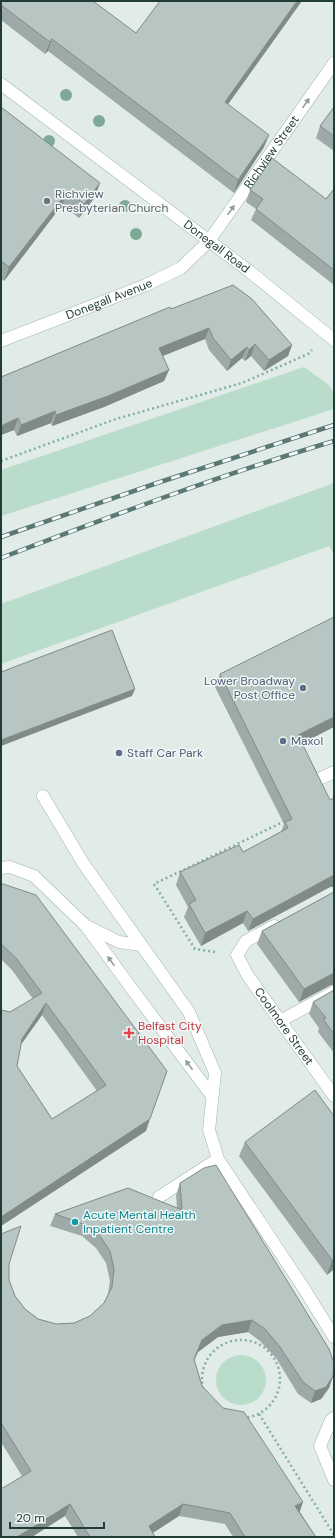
<svg xmlns="http://www.w3.org/2000/svg" width="335" height="1538" font-family="'DM Sans',sans-serif">
<rect width="100%" height="100%" fill="#e1ece9"/>
<path fill="#badcca" d="M304,367L329,385L334,393V409L1,516V470Z
M334,483V555L329,546L1,664V604Z
M216 1380a25 25 0 1 1 50 0a25 25 0 1 1-50 0Z"/>
<g fill="none" stroke-linecap="round" stroke-linejoin="round">
<g stroke="#a4b4b1" stroke-width="13">
<path id="lane" d="M317,780L334,772
M43,796L83,863L189,1012L215,1073L209,1130L218,1159L303,1287L334,1337
M1,868L10,867L34,876L86,926L129,985L212,1096
M87,926L119,942L141,945
M280,1021L334,992
M159,1197L218,1159
M334,1418L331,1420L320,1446L334,1480"/>
</g>
<g stroke="#a4b4b1" stroke-width="13">
<g id="street">
<path id="s1" d="M1,341L146,285L181,268L209,241L334,63"/>
<path id="s2" d="M274,926L246,941L237,955L248,976L334,1096"/>
</g>
</g>
<g stroke="#a0b7b3" stroke-width="13">
<g id="secondary">
<path id="s3" d="M1,84L249,271L334,340"/>
</g>
</g>
<path stroke="#82afa9" stroke-width="2.5" stroke-dasharray="2 3" stroke-linecap="butt" d="M1,461L116,419L242,383L308,354L312,350
M215,952L195,949L154,884L285,821
M202 1379a39 39 0 1 1 78 0a39 39 0 1 1-78 0Z
M259,1414L334,1535"/>
<use href="#lane" stroke="#fff" stroke-width="12"/>
<use href="#street" stroke="#fff" stroke-width="12"/>
<use href="#secondary" stroke="#fff" stroke-width="12"/>
<g stroke="#5c7875" stroke-width="4.5">
<path id="rail" d="M1,537L157,483L334,425
M1,558C111,516 221,475 334,441"/>
</g>
<use href="#rail" stroke="#f2f8f6" stroke-width="3" stroke-dasharray="9" stroke-linecap="butt"/>
</g>
<g fill="#7ea997">
<circle cx="66" cy="95" r="6"/>
<circle cx="99" cy="121" r="6"/>
<circle cx="49" cy="141" r="6"/>
<circle cx="125" cy="206" r="6"/>
<circle cx="136" cy="234" r="6"/>
</g>
<path fill="#9daaa7" fill-rule="evenodd" d="M1,1L136,33L288,20L228,104L264,147L234,193L48,51L45,54L1,20Z
M1,107L95,197L79,218L62,205L4,281L1,279Z
M334,107V151L316,138L320,126Z
M334,189V285L251,220L256,209L246,202L250,190L326,199Z
M171,309L292,345L288,356L264,371L251,356L245,361L242,358L227,371L209,350L205,339L163,356L169,370L164,381L104,407L52,426L51,423L17,436L14,430L1,435V377Z
M220,674L302,743L330,887L248,931L243,923L201,946L184,917L188,907L176,885L180,872L243,852L281,832L284,824L215,687Z
M1,884L146,1131L1,1226V1010L10,1012L33,999L12,970L1,959ZM42,1015L97,1091L52,1119L17,1066L20,1046Z
M334,892V985H331L299,1002L257,944L262,931Z
M334,990V1053L318,1032L319,1028L309,1014L313,1002Z
M334,1116V1269L327,1275L239,1156L245,1142Z
M180,1183L333,1376L329,1388L321,1399L311,1403L298,1394L276,1358L260,1341L248,1332L218,1337L198,1352L194,1360L202,1386L300,1512L316,1537H233L225,1524L179,1516L153,1533L155,1537H78L65,1516L22,1476L1,1442V1234L9,1264V1280L15,1296L25,1309L38,1319L56,1324L74,1323L90,1316L104,1303L108,1294L110,1281L106,1263L96,1248L82,1236L50,1226L55,1214L177,1208L176,1195Z"/>
<path fill="#808b88" d="M297,1H302L221,114L225,102Z
M52,39L48,51L45,54L50,42Z
M269,135L264,147L234,193L238,180Z
M100,183L95,197L79,218L84,204Z
M68,191L62,205L4,281L9,267Z
M209,328L205,339L155,359L159,348Z
M255,344L251,356L245,361L249,350Z
M292,345L288,356L264,371L269,360Z
M247,347L242,358L227,371L231,360Z
M169,370L164,381L104,407L52,426L56,415Z
M55,411L51,423L17,436L21,425Z
M18,418L14,430L1,435V426Z
M135,689L132,696L1,746V740Z
M334,717V727L293,748L298,735Z
M334,875V887H330L248,931L253,919Z
M247,911L243,923L201,946L205,933Z
M334,973V985H331L299,1002L304,989Z
M46,1003L42,1015L17,1050L22,1039Z
M150,1119L146,1131L1,1226V1217Z
M334,1259V1269L327,1275L332,1260Z
M252,1320L248,1332L218,1337L198,1352L190,1371L202,1340L222,1325Z
M333,1376L329,1388L321,1399L311,1403L315,1391Z
M303,1502L299,1514L295,1506Z
M70,1504L65,1516L32,1537H17Z
M183,1504L179,1516L146,1537L149,1526Z"/>
<path fill="#b7c6c2" stroke="#808b88" fill-rule="evenodd" d="M1,1H93L136,33L160,1H297L225,102L269,135L238,180L52,39L50,42L1,5Z
M1,107L100,183L84,204L68,191L9,267L1,261Z
M334,107V136L320,126Z
M272,158L326,199L334,189V270L256,209L263,199L250,190Z
M233,285L252,299L292,345L269,360L255,344L249,350L247,347L231,360L213,338L209,328L159,348L169,370L108,396L56,415L55,411L21,425L18,418L1,426V377L170,307L171,309Z
M334,617V717L298,735L330,800L334,798V875L253,919L247,911L205,933L189,904L196,900L180,872L239,845L243,852L288,828L285,822L292,819L220,674Z
M112,630L135,689L1,740V672Z
M1,884H3L36,895L167,1071L150,1119L1,1217V1010L10,1012L42,993L16,958L1,944ZM46,1003L106,1085L52,1119L17,1066L22,1039Z
M334,892V973L304,989L262,931Z
M334,990V1034L323,1019L326,1018L313,1002Z
M315,1090L334,1116V1259L332,1260L245,1142Z
M216,1165L329,1349L334,1363L333,1376L326,1387L315,1391L303,1382L280,1347L265,1329L252,1320L222,1325L202,1340L194,1359L202,1386L223,1408L244,1412L303,1502L295,1506L316,1537H245L230,1513L183,1504L149,1526L155,1537H90L70,1504L17,1537H1V1489L31,1471L1,1423V1234L21,1226L9,1264V1280L15,1296L25,1309L38,1319L56,1324L74,1323L90,1316L104,1303L112,1287L114,1269L110,1251L100,1236L86,1225L55,1214L128,1188L182,1210L180,1183L204,1168Z"/>
<defs><path id="oneway-solid" d="M-6-.8H1V-3.2L6.5 0L1 3.2V.8H-6Z"/></defs>
<g fill="#909e9c">
<use href="#oneway-solid" transform="translate(306 103) rotate(-55)"/>
<use href="#oneway-solid" transform="translate(231 210) rotate(-55)"/>
<use href="#oneway-solid" transform="translate(111 961) rotate(-125)"/>
<use href="#oneway-solid" transform="translate(189 1065) rotate(-127)"/>
</g>
<circle fill="#6b7280" stroke="#f2f8f6" stroke-width="1.5" cx="47" cy="201" r="4"/>
<g fill="#5c6f8a" stroke="#f2f8f6" stroke-width="1.5">
<circle cx="303" cy="688" r="4"/>
<circle cx="283" cy="741" r="4"/>
<circle cx="119" cy="753" r="4"/>
</g>
<path fill="#e0444e" stroke="#f2f8f6" stroke-width="1.5" d="M127 1027h4v4h4v4h-4v4h-4v-4h-4v-4h4z"/>
<circle fill="#0f9aa8" stroke="#f2f8f6" stroke-width="1.5" cx="75" cy="1222" r="4"/>
<g text-anchor="middle" stroke-width="3" stroke-linejoin="round" paint-order="stroke">
<g font-size="12" fill="#223c3a" stroke="#f2f8f6">
<text dy="4" stroke="none"><textPath href="#s1" startOffset="342">Richview Street</textPath></text>
<text dy="4" stroke="none"><textPath href="#s3" startOffset="270">Donegall Road</textPath></text>
<text dy="4" stroke="none"><textPath href="#s1" startOffset="116">Donegall Avenue</textPath></text>
<text dy="4" stroke="none"><textPath href="#s2" startOffset="134">Coolmore Street</textPath></text>
</g>
<g font-size="12" fill="#5b616d" stroke="#f2f8f6" text-anchor="start">
<text x="55" y="198">Richview<tspan x="55" dy="14">Presbyterian Church</tspan></text>
</g>
<g font-size="12" fill="#4e5e75" stroke="#f2f8f6" text-anchor="start">
<text x="295" y="685" text-anchor="end">Lower Broadway<tspan x="295" dy="14">Post Office</tspan></text>
<text x="291" y="745">Maxol</text>
<text x="127" y="757">Staff Car Park</text>
</g>
<g font-size="12" fill="#be3a42" stroke="#f2f8f6" text-anchor="start">
<text x="138" y="1030">Belfast City<tspan x="138" dy="14">Hospital</tspan></text>
</g>
<g font-size="12" fill="#0d838f" stroke="#f2f8f6" text-anchor="start">
<text x="83" y="1219">Acute Mental Health<tspan x="83" dy="14">Inpatient Centre</tspan></text>
</g>
</g>
<rect width="335" height="1538" fill="none" stroke="#223c3a" stroke-width="4"/>
<path d="M10 1522v6h94v-6" fill="none" stroke="#223c3a" stroke-width="2"/>
<text x="16" y="1522" font-size="12" fill="#223c3a" stroke="#f2f8f6" stroke-width="3" paint-order="stroke">20 m</text>
</svg>
